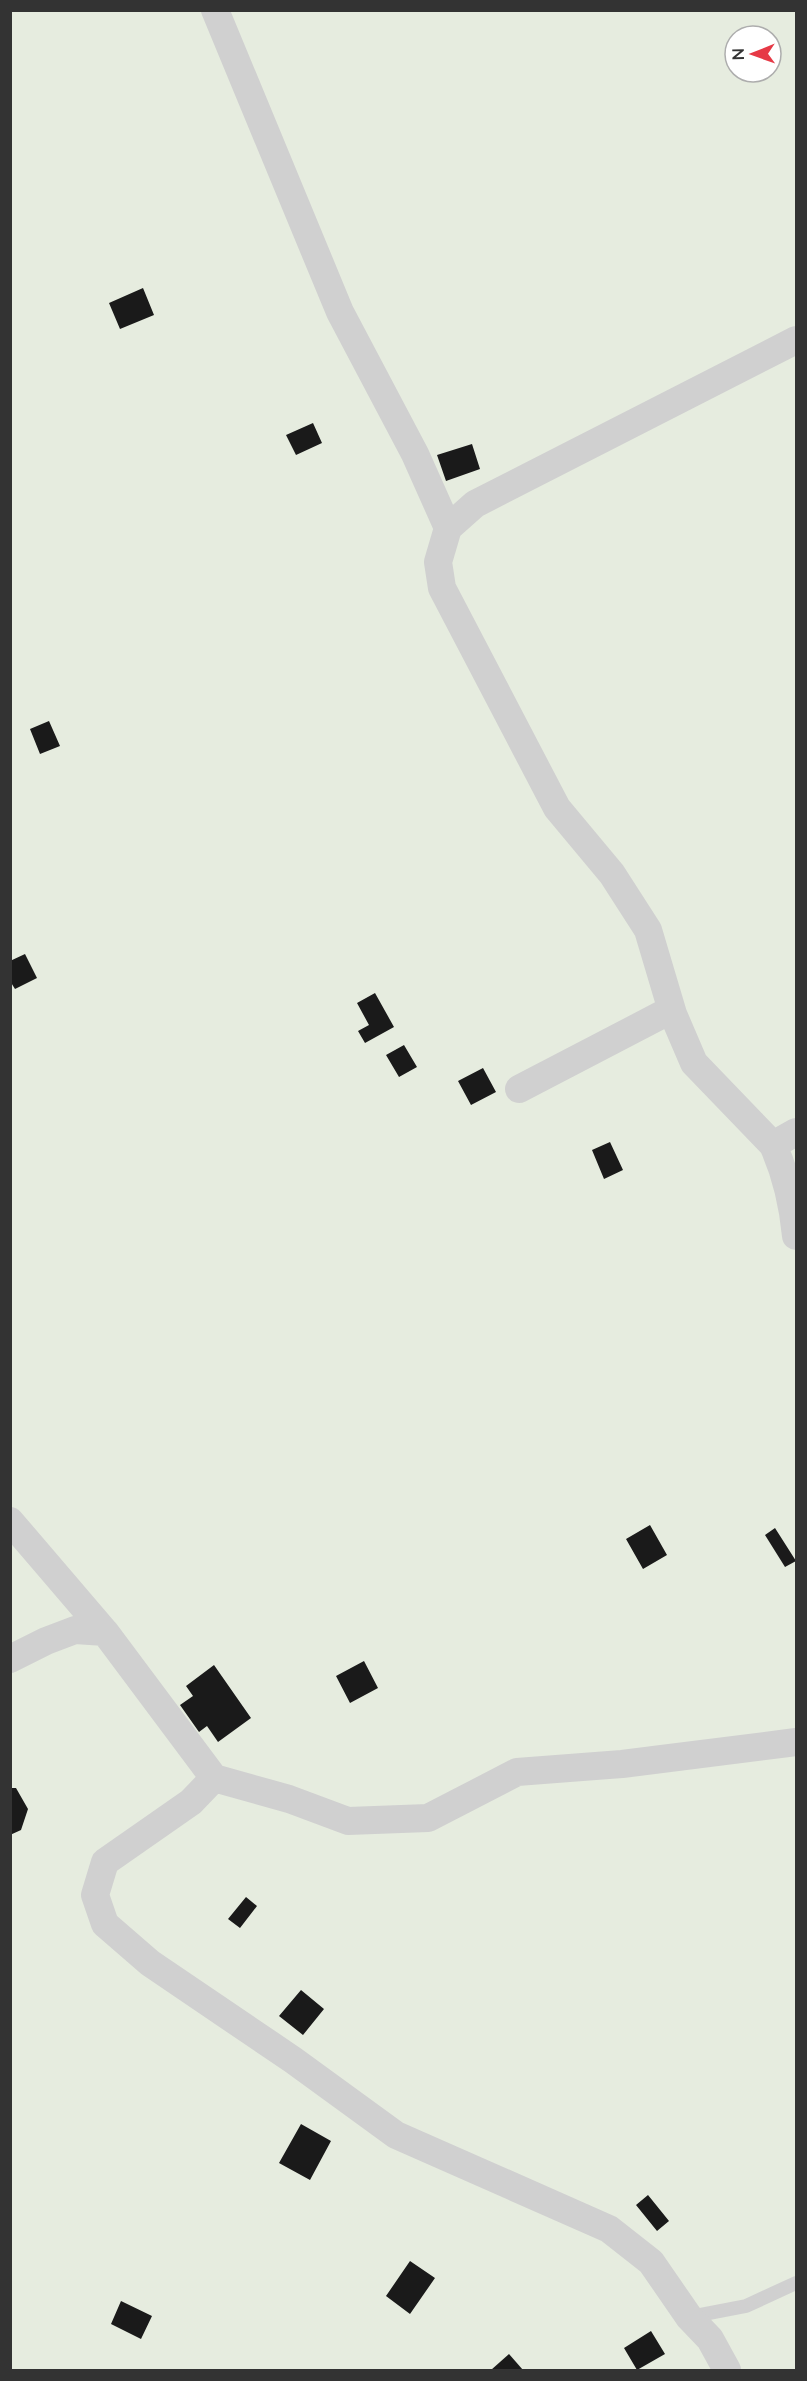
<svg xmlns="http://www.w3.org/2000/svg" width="807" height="2381" font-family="Lato,sans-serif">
<rect width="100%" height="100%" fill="#fff"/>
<path fill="#e6ecdf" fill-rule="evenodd" d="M11,11H796V2370H11ZM735,36H771V72H735Z"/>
<path fill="#1a1a1a" d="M143,288L154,315L120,329L109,303Z
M313,423L322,443L296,455L286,435Z
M472,444L480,469L446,481L437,455Z
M49,721L60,746L40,754L30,729Z
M25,954L37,978L15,989L10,981V961Z
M375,993L394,1027L365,1043L358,1031L369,1025L357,1003Z
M404,1045L417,1067L399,1077L386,1055Z
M483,1068L496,1092L471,1105L458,1081Z
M610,1142L623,1170L604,1179L592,1150Z
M650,1525L667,1555L643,1569L626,1539Z
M775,1528L796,1561L785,1567L765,1535Z
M364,1661L378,1688L350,1703L336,1676Z
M214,1665L251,1718L218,1742L207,1726L199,1732L180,1705L193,1696L186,1686Z
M10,1788H16L28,1809L21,1830L10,1835Z
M246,1897L257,1906L240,1928L228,1919Z
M301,1990L324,2009L303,2035L279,2016Z
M301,2124L331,2141L310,2180L279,2163Z
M648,2195L669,2221L657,2231L636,2205Z
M410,2261L435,2278L410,2314L386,2296Z
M121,2301L152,2316L141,2339L111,2324Z
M651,2331L665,2354L637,2370L624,2348Z
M509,2354L523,2370H491Z"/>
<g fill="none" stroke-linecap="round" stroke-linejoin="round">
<path stroke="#d0d0d0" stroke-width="14" d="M689,2317L746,2306L796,2283"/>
<path stroke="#d0d0d0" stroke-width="28" d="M215,10L340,312L415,454L448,528
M673,1014L648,930L612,874L557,808L442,588L438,562L448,528L475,504L796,340
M519,1089L661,1015L673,1014L694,1063L773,1145L796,1132
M773,1145C786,1174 793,1204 796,1236
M10,1521L105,1632L214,1778L191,1802L105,1862L95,1895L105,1924L150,1963L293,2060L396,2135L609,2229L651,2262L689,2317L710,2339L727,2370
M10,1659L46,1641L75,1630L105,1632
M214,1778L289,1799L348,1821L428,1818L517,1772L622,1764L796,1742"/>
</g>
<rect width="807" height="2381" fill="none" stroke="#333333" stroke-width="24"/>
<g transform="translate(753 54) rotate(269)"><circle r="28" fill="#ffffff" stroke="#adadad" stroke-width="1.5"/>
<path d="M0-4.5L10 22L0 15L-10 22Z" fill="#e63946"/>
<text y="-9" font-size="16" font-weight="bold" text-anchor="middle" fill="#333333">N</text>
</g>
</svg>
